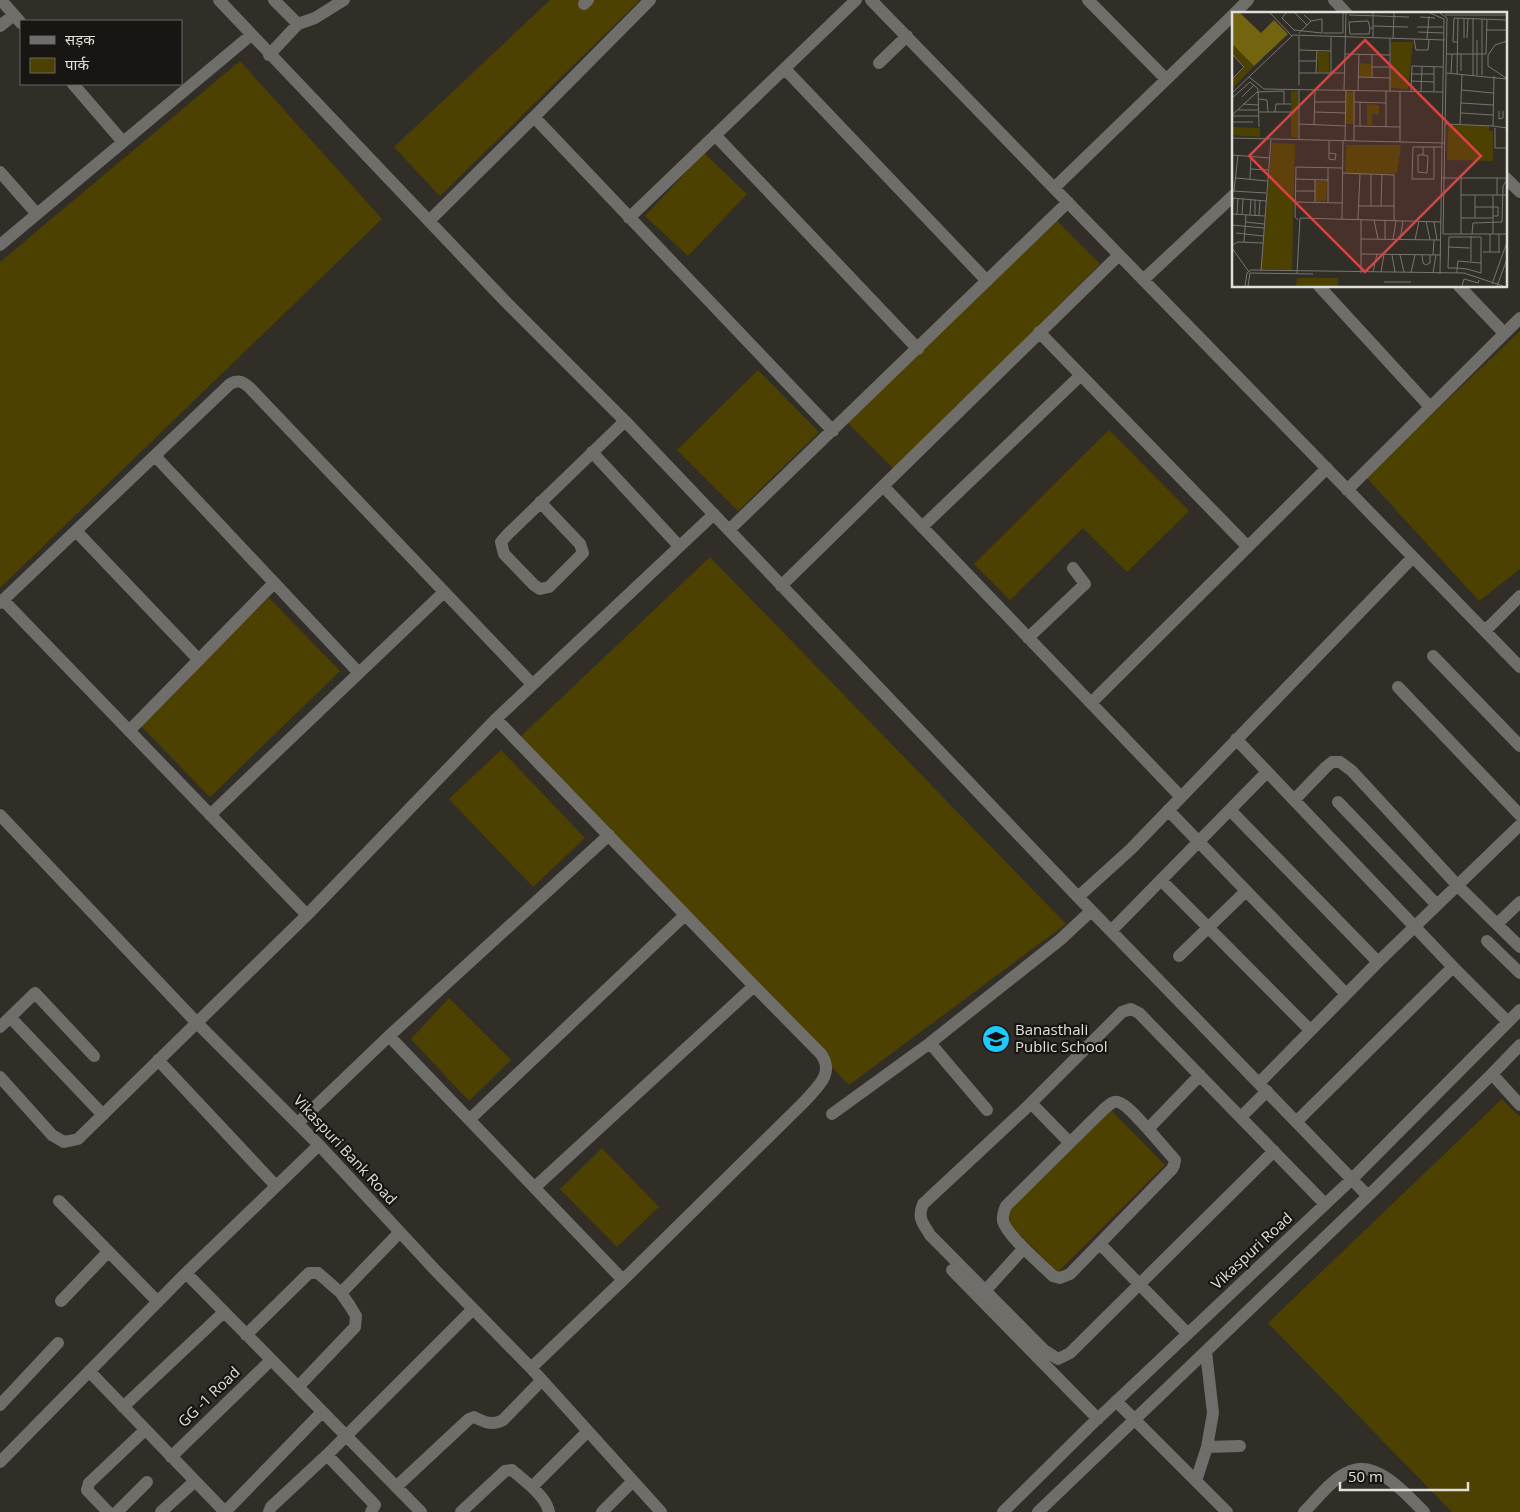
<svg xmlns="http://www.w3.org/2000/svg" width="1520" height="1512" font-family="'Open Sans','Noto Sans Devanagari',sans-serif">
<rect width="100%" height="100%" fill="#302e27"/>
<path fill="#4d4102" d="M550,0H640L440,196L394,147Z
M240,61L382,219L0,588V262Z
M704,153L747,194L688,256L645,216Z
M1052,216L1100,264L894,469L846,421Z
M1520,331V569L1479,601L1366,477Z
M758,370L819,432L738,511L677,450Z
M1109,430L1189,511L1127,572L1083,528L1010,600L974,564Z
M710,557L1066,924L849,1085L517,740Z
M269,598L340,671L210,797L139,724Z
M501,750L585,838L533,887L449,799Z
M449,998L511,1060L469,1101L411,1039Z
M1502,1099L1520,1117V1512H1452L1268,1323Z
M1109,1108L1165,1165L1058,1272L1001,1216Z
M602,1148L659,1207L617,1247L560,1189Z"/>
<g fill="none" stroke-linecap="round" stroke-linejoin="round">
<path stroke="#6f6e6a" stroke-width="12" d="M1,0L21,23
M219,0L505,301L625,421L1078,897L1368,1196
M274,0L298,24
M871,0L1520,667
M1088,0L1166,79
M1334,0L1347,14
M584,4L588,0
M1234,14L1248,0
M0,26L14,15
M269,55L298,24L315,18L344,0
M879,63L907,36
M785,69L987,281
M73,84L123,142
M534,117L833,431
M715,135L918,349
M0,172L37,214
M1506,178L1520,192
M1054,188L1234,14
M629,218L856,0
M430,220L534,117L650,0
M0,245L251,35
M1143,280L1234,195
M1319,286L1430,407
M1459,286L1504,333
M1039,332L1248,547
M592,452L679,546
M155,456L359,673
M883,486L1181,797
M1347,490L1520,318
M540,502L580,544L583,553L549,587L540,589L534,585L504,554L501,542L508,534L625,421
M922,527L1081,375
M729,530L1068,202
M76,531L199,660
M781,586L1119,255
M3,600L307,915
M0,603L230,384C238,379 243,382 249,387L532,684
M1485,631L1520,596
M1028,638L1085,584L1073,568
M1433,656L1520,746
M1398,687L1520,815
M1091,703L1327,468
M496,719L754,986L821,1054C835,1074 817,1087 804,1102L623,1280L531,1368
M129,731L274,583
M1236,739L1453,967L1508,1022
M1294,800L1326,767L1332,762H1340L1352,771L1458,886L1520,947
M1338,802L1437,905
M1168,810L1346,994
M1230,810L1378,962
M0,815L196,1022L319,1145L437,1272L531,1368L661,1512
M210,815L444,592
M1161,880L1310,1030
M1078,897L1131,849L1413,557
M1497,924L1520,902
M1111,931L1267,772
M1487,941L1520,973
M1179,956L1246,891
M10,1017L103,1115
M0,1027L35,993L94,1056
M389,1036L623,1280
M930,1043L987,1110
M158,1060L276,1186
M1492,1074L1520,1105
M0,1077L52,1135L64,1142L78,1139L307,915L496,719L714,514
M1259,1083L1378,962L1520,825
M1031,1103L1070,1143
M832,1114L930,1043L1061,939L1091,911
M1241,1117L1267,1091
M470,1119L685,915
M1296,1122L1453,967
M298,1123L389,1036L609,835
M1148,1129L1175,1160L1174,1165L1172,1169L1070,1274L1060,1278L1053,1276C1041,1264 1007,1236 1003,1221C1002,1216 1004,1211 1006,1206L1104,1109C1107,1107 1110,1103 1114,1102C1123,1099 1141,1122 1148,1129L1200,1075
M1274,1151L1070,1353L1058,1359L1044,1350L930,1235C923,1223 917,1218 923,1204L1025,1109L1122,1012L1131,1009L1139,1013L1325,1204
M535,1187L754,986
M59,1201L158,1302
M1100,1244L1188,1334
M952,1270L1098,1419
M186,1273L421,1512
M985,1291L1024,1248
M341,1293L400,1232
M61,1301L108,1252
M246,1335L309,1273H318L341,1293L350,1306L356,1316L355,1327L298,1387
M89,1371L225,1512
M1116,1401L1227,1512
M0,1405L58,1343
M123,1407L224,1312
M1207,1447L1240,1446
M327,1455L375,1505L371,1512
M171,1457L271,1360
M0,1462L186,1273L319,1145
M1196,1481L1207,1447L1213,1413L1206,1352
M396,1487L469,1419L474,1417C484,1422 492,1426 503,1420L542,1380
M532,1487C539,1494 547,1502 549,1512
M108,1512L87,1490L89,1483L145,1430
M117,1512L147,1482
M161,1512L195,1481
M225,1512L322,1412
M269,1512L271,1507L327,1455L473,1309
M461,1512L505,1471L512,1470L532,1487L588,1431
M602,1512L633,1481
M1003,1512L1090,1426L1352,1179L1520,1010
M1038,1512L1368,1196L1492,1074L1520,1045
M1304,1512C1318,1498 1332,1478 1351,1471C1376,1459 1408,1496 1424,1512"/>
</g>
<defs>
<g id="school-disc" transform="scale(1.4375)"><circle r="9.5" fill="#20c9fd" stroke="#171613"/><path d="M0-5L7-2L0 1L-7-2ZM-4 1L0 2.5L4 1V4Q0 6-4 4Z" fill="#111"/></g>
</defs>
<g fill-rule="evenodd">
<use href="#school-disc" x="996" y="1039"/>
</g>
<g text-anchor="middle" stroke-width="4.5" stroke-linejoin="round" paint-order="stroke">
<g font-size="15" fill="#e0dfda" stroke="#171613" text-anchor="start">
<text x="1015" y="1035">Banasthali<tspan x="1015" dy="17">Public School</tspan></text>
</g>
<g font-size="15" fill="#e0dfda" stroke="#171613">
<text transform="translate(345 1150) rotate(47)" y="5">Vikaspuri Bank Road</text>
<text transform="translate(1252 1251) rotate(-43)" y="5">Vikaspuri Road</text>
<text transform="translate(209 1397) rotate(-44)" y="5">GG -1 Road</text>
</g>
</g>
<g transform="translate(1232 12)">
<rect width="275" height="275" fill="#302e27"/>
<path d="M159,30H181L176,77L158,76ZM0,32L22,54L0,77V67L13,55L0,42ZM86,40H97V60H86ZM128,51L139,52V65H127ZM59,79H66V126L59,125ZM114,80H121V112H114ZM135,92L147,93V102H140V113H135ZM216,113L257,114V119H261V149L215,148ZM0,115L28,116V125L0,123ZM40,131L63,132L60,258L29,257ZM114,133H169L165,162L113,161ZM83,169H95L94,189H83ZM65,266H106V274H64Z" fill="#4d4102"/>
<path d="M0,1H8L29,21L42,8L56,22L22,54L0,32Z" fill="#73640f"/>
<path fill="none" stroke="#76756f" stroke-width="1" d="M38,1L60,24M54,1L50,6L62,18L90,21V7L79,9M63,1L75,13M198,1L212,7L208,262M208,1L215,6L211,222M117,3L177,5M213,3H275M188,5L203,6M241,6V63M141,14L176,15M185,15H211M138,16L137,22H118L117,10L136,9L138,16H141M255,18H275M186,20L211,21M67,21L79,9L72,3M91,21H111V1M250,22V63M250,22V7M141,26V1M232,26V6M235,26L236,6M161,27L162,1M182,27L184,38H196L197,28M195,27L197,4M225,30H221L222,6L275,8M67,38L99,39M0,42L12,55L0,67M113,42L158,43M214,42H254L255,7M229,42V59M256,43V54L274,66M256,43L263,33L275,29M67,49H85M140,55H158M202,55V79M67,61H112M84,61L85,38M99,61V25M214,61L275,67M179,62H202M219,62L220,42M225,62L226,6M245,63V28M262,64L261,114L275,116M17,65L32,77L211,80M126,65L158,66M140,65V43M179,69L202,70M67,73V24M67,77V128M112,78L114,1M126,78L127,42M230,78L261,81M158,79V27M168,79V130M179,79L180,54L211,55M189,79L190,55M0,81L61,23L213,28M10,85L22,73M0,86L18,70L26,77L27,115M27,87L35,88L36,100M82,90H114M122,90L154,91M229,91L261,93M11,92L27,93M6,98H27M267,99V107L271,106V99M27,100H60M43,100L44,92H59M82,100L114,101M229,101L261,103M0,103L25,80L52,79V92M0,104H27M0,110H21M67,112L114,114M213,112L261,114M82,113L83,78M228,113L230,62M122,114L168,115M128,114V90M154,115V79M263,116V136H275M0,126L212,131M113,129L114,78M122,129V78M191,135V143H186V160L195,161L196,144L191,143M202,135V167H180L181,135H210M97,141L104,142L103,148L97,147V129M0,143L38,146M18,157L36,158M110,161L162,163V208M4,166L35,169M210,166H275M229,166V222M18,167L19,144M64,167L96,168M83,168V190M0,179L34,181M2,179L6,143M64,179H83M229,183H275M261,183V222M265,183V166M0,186L34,189M1,186L0,202L33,204M63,190L111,191M96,190V156M126,194H163M139,194V162M149,194L150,162M243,195H266V204H261M5,202L6,186M10,202L11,187M18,203L19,187M23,204V188M27,204L28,188M229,206H261M243,206V183M110,207L111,129M126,207L128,162M129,207V261M66,208L63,205L64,155L110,156M142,208L146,227M194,209L198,228M14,210L32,212M202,210L205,228M0,213L32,216M4,221L31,224M211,222H275M240,222L241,211L270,210L271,174L275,168M267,222V240M129,227L209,228M153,227V208M161,228L164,208M168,228L171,209M183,228L187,209M12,230L14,203M0,233L6,230L31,231M216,235L238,236M0,236L17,260M251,240H268M258,240V222M129,242L209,243M160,243L163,260M168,243L172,260M190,243L191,251L194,253L198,251V243M201,243L202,228M239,249V224M29,259L39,128M141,260L145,242M149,260L152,242M179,261L183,243M201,261L204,243M225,261V256L226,249L249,251V261L235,257L225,256H216L217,225H249V251M65,262L68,206L209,210M152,270H179M260,272L275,230M13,274L15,261L19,258L232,261L271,274M16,274L18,261L81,262M230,274L232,267L246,271L247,268M265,274L275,247"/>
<path fill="#d84343" fill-opacity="0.15" stroke="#d84343" stroke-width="2.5" d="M133,28L249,144L133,260L17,144Z"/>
<rect width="275" height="275" fill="none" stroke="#e0dfda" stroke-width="2.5"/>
</g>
<rect x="20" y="20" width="162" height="65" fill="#171613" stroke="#676663"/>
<rect x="30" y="36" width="25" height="8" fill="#6f6e6a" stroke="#676663"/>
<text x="65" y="45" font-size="15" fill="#e0dfda">सड़क</text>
<rect x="30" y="58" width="25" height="15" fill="#4d4102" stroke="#676663"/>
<text x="65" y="70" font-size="15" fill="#e0dfda">पार्क</text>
<path d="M1340 1482v8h128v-8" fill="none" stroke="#e0dfda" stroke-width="2.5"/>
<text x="1348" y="1482" font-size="15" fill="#e0dfda" stroke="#171613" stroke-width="4" paint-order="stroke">50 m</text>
</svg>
